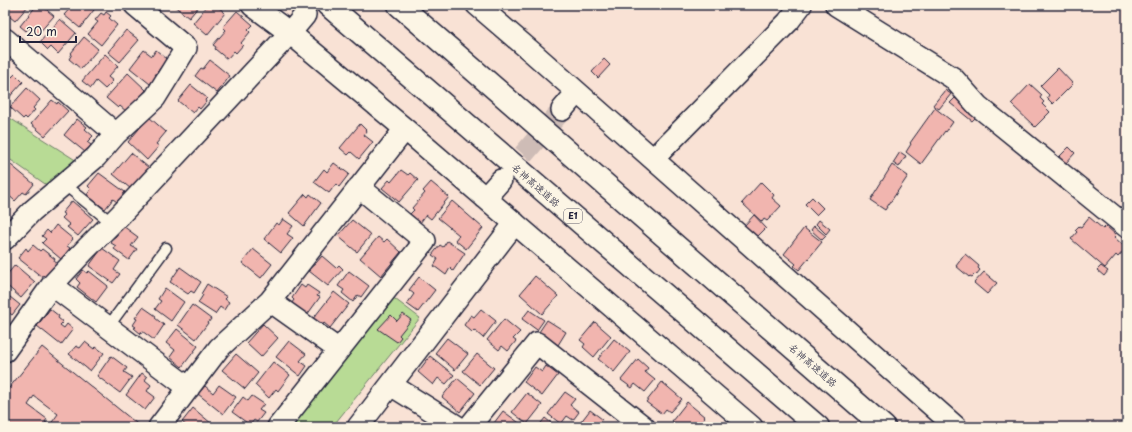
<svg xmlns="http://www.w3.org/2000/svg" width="1132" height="432" font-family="'Playpen Sans','Klee One',sans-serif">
<rect width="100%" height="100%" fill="#f9e2d5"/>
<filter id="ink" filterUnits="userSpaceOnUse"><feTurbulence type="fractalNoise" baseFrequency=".025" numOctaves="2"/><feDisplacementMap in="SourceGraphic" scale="8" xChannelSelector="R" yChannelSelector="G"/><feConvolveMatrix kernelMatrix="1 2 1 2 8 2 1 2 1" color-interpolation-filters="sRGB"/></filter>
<g filter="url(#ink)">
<path fill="#b8db95" stroke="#6d7e68" d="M5,115L77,161L48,186L5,156Z
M391,296L420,318L332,427H291Z"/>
<path fill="#f1b5af" stroke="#22223b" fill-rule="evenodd" d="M5,5H29L15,21L5,13Z
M37,5H41L54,16L37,35L29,28L26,31L20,26Z
M73,5H96L97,6L80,28L64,15Z
M173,5H200L189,18Z
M208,5H216L225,13L207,35L193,23Z
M237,11L253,25L248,30L250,32L241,43L243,45L236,53L234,51L227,59L215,49L216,47L213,45L226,30L223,27Z
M106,12L111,16L109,18L117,25L101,45L88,34L98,22L95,20L101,13L104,15Z
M60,19L76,33L58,54L51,47L48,50L40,42Z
M126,30L139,40L120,62L108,52Z
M84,37L98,49L81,69L69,59L72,54L71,53Z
M144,50L152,56L156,50L167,59L155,75L157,76L150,84L130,68Z
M105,54L118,66L108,77L113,81L105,89L96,81L91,88L82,81Z
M604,59L610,65L598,78L592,72Z
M210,60L230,76L217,93L195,76L201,68L203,69Z
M1058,68L1073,84L1053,104L1047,98L1049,95L1040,86Z
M5,71L12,77L15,74L23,82L5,102Z
M128,73L146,90L127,112L120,106L118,108L106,98Z
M1030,84L1042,95L1040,98L1044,102L1042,104L1050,112L1035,127L1011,104Z
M191,85L207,98L205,100L206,102L200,109L198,107L193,113L178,101Z
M27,88L40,100L33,108L35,110L27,119L25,117L23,119L10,107Z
M945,90L951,94L939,109L933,105Z
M955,98L977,116L972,121L950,103Z
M52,100L57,104L58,102L68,111L45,136L31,124Z
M935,108L953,122L946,132L945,131L921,164L906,152L911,144L910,143Z
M149,117L166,132L156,144L159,146L147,160L128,142Z
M77,119L87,127L85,129L93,136L87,142L91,145L85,152L64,135Z
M360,124L367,131L364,135L373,142L359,159L351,152L348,155L340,148Z
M1069,147L1075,153L1065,164L1058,158Z
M900,152L906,156L899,167L893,163Z
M131,153L149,168L131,189L113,174Z
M5,163L9,167L11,165L34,184L26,194L23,192L15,201L5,192Z
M334,163L349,174L339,187L336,184L329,193L314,182L324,169L327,172Z
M892,165L908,176L885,210L870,200Z
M401,170L408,175L410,173L418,180L399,202L382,188L389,180L391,182Z
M99,173L125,192L117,202L113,199L105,209L87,195L91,189L88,186Z
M431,182L449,197L431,219L426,215L420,223L410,214L414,210L412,208L425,193L423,191Z
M761,182L774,195L772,198L781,206L767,221L764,219L762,222L742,203Z
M305,194L308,197L310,194L321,203L304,226L289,213Z
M812,197L823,208L816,215L805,204Z
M72,201L93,219L78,236L67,227L70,225L62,218L65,215L62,213Z
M452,201L483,228L466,249L455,240L459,235L438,218Z
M754,215L766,228L756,238L744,226Z
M1089,217L1103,229L1106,226L1116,235L1114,237L1126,248L1118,257L1116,255L1105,268L1071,239L1077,232L1075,230L1079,226L1081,227Z
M283,219L293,226L287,234L293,238L281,253L264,239L276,223L279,225Z
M352,220L371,235L357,252L338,236Z
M819,220L830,229L826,234L816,224Z
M56,225L73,239L67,246L70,248L61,259L42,243L46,239L42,236L47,230L50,233Z
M123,226L138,237L131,246L137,249L129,260L114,249L116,246L111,243Z
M814,226L826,236L822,240L811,230Z
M804,228L822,242L799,270L794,266L796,264L784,254Z
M378,237L384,242L387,239L401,252L381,276L360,258Z
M447,241L465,253L453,271L450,268L446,275L434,266L438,259L432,255L440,245L443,247Z
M33,245L40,251L42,249L55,259L54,261L58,264L46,278L43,275L42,277L18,258L26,248L28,251Z
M102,248L120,261L114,270L120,274L113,283L89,266Z
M253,249L272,264L261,278L242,263Z
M965,254L979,266L978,268L980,270L976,275L975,274L972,277L970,276L969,277L956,266Z
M322,256L336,268L339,265L343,269L328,286L309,271Z
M15,265L35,282L21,298L5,284V277Z
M1101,266L1108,271L1104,276L1097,270Z
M180,267L201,282L194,293L191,291L188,294L170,282Z
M83,270L87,273L89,271L108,286L96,302L77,287L80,283L76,279Z
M349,271L369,286L361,297L358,295L353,302L342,293L344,290L338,286Z
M984,272L997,283L987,294L974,283Z
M535,276L558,296L542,314L520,294Z
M419,277L435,290L418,312L407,304L414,294L409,290Z
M207,284L227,297L225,299L229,302L224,310L220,307L215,314L198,303L203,295L201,294Z
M301,285L305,288L307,285L319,293L317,296L320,297L307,315L291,304L294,300L292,298Z
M165,288L184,302L171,321L155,309L161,301L158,299Z
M334,292L349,304L330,328L324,323L321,327L312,320Z
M5,293L20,305L12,315L8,312L5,317Z
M192,305L211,319L196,339L178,325Z
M143,307L156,316L155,318L164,325L154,340L142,331L141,334L134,328L136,327L133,325L137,319L135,318Z
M50,309L59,316L58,318L63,322L60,325L64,328L67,324L73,329L61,345L37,326Z
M481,309L496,321L483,338L474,330L472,332L464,325L471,315L474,317Z
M529,310L544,320L537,330L522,319Z
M403,314L411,320L399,335L401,337L397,342L378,329L391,315L397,321Z
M504,319L520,332L513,339L516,341L508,351L502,346L499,350L487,340Z
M547,320L566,332L558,345L539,332Z
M595,322L611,336L594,357L583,347L585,344L580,340Z
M263,324L278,338L261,357L246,343Z
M177,329L198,346L182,367L170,357L175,350L166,343Z
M447,338L468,354L455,370L435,353Z
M614,339L630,352L614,372L598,359Z
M289,341L306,354L300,361L307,366L300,376L276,357Z
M85,342L94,349L96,347L104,353L90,371L69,354L76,346L80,348Z
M42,347L141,427H77L75,425L73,427H5V393ZM34,396L58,414L50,425L45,422L47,419L28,405Z
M236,354L258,373L245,389L222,370Z
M477,354L494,368L480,385L463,371Z
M111,356L127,368L124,372L132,377L120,393L97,376Z
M430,356L454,375L446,384L438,378L433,385L418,372Z
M638,359L648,368L645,372L655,380L645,392L635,384L632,388L621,380Z
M273,362L290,375L278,391L276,389L269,398L255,385Z
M546,366L558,375L542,396L524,382L535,367L542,372Z
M142,373L147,377L145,380L151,385L147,391L155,397L145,410L126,395Z
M457,378L475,393L460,412L442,397Z
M662,382L682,399L670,412L666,409L662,414L646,402Z
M219,385L236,397L223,414L198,394L205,386L213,393Z
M565,392L575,399L570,405L579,412L573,420L567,416L561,424L548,414Z
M527,393L542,405L527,424L512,412Z
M252,396L264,404L259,410L264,413L257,422L254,420L250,425L232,412L243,397L248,401Z
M687,402L705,417L696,427H688L685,424L683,427H679L672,421Z
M193,408L212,424L209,427H188L182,422Z
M590,410L602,419L596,426L597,427H577Z
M503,411L522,425L521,427H491Z
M545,418L556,427H538Z"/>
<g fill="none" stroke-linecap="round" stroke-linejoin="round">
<path stroke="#cebcb6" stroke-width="21" stroke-dasharray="21 10" stroke-linecap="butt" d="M503,178L562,110"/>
<g stroke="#22223b" stroke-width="13">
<path id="service" d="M64,184L112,223
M108,327L166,248"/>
</g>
<g stroke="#22223b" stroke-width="24">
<path id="minor" d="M252,5L290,33L405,129L752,427
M477,5L533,53L956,427
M836,5L953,78L978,106L1127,227
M5,39L116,134
M562,110L577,92
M653,159L788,22L801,5
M485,198L501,180
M5,239L32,211L96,157L116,134L155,98L186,48L135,5
M52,285L189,388
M270,301L339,350
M5,351L52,285L85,250L120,215L290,33L305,15
M391,385L458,427
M159,427L219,348L270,301L405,129
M278,427L425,241L359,187
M358,427L515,223
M469,427L537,343L644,427"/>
</g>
<g stroke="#22223b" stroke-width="25">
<path id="motorway" d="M328,5L818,427
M399,5L884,427"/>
</g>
<use href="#service" stroke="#fcf5e5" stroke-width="10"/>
<use href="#minor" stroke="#fcf5e5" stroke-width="21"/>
<use href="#motorway" stroke="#fcf5e5" stroke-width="22"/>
</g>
</g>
<g text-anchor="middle" stroke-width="3" stroke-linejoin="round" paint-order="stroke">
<rect fill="#fcf5e5" stroke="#63616e" stroke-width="1" x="564" y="209" width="18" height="14" rx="3"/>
<g font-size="9" font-weight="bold" fill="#22223b">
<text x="573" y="219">E1</text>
</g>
<g font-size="10" fill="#22223b" stroke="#fcf5e5">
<text transform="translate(536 185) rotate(41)" y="4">名神高速道路</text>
<text transform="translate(813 365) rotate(41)" y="4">名神高速道路</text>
</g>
</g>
<rect width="1132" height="432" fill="none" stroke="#fcf5e5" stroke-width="20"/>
<rect x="10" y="10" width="1112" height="412" fill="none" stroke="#22223b" stroke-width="1.5" filter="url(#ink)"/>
<path d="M20 36v6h56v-6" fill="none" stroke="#22223b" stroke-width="2"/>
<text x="26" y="36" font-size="12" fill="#22223b" stroke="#fcf5e5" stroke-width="3" paint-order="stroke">20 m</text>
</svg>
